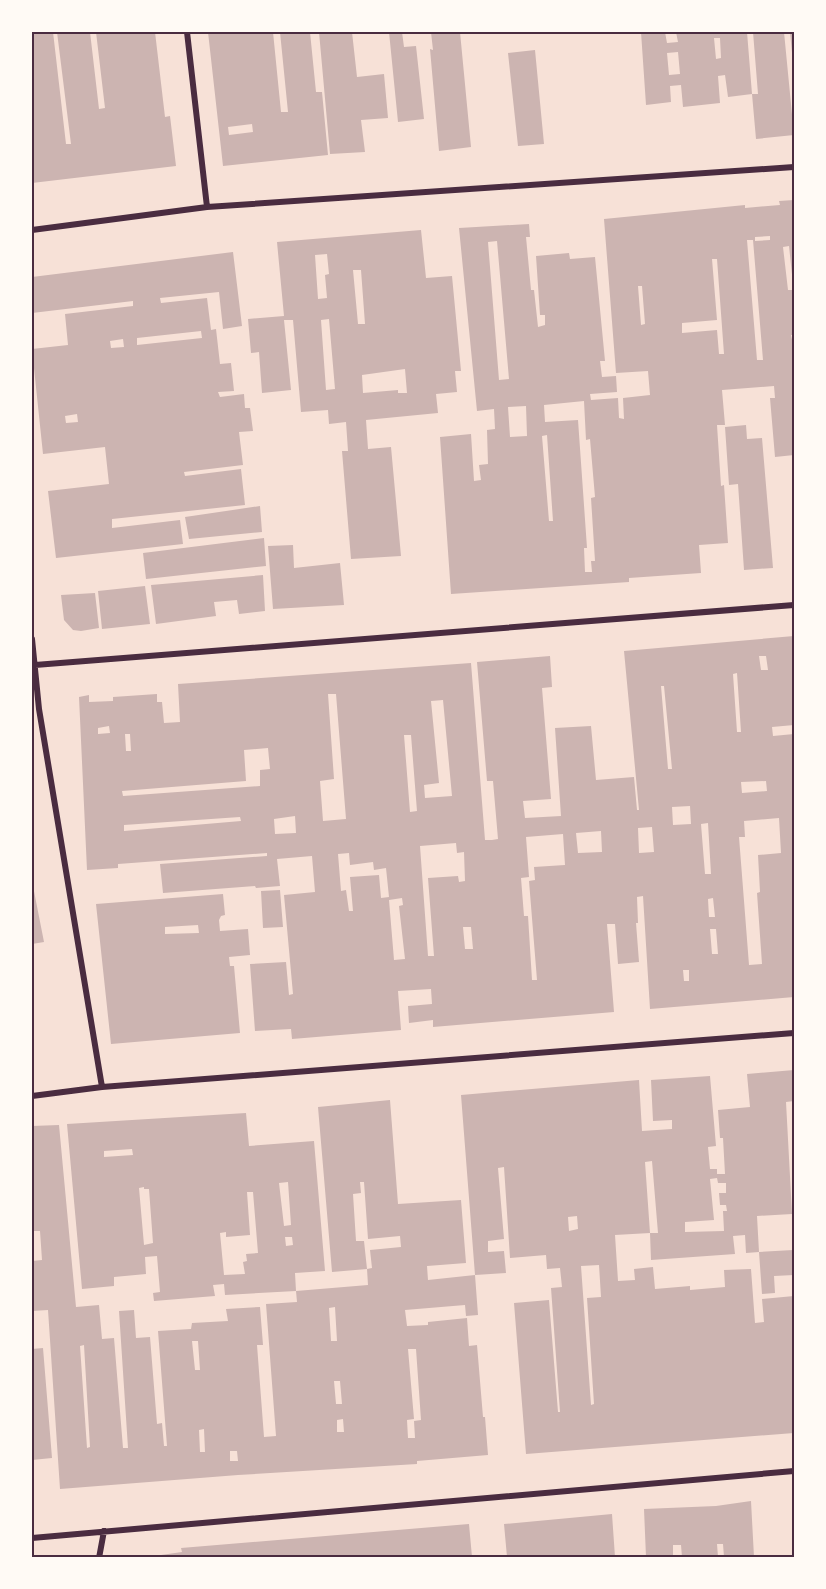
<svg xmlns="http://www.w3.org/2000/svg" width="826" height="1589" font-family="'DM Sans',sans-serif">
<rect width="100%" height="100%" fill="#f7e1d7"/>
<path fill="#ccb4b1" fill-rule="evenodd" d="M32,32H53L66,144H71L57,32H90L99,109L105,108L96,32H155L165,117L170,116L176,166L32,183Z
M208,32H273L281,112H288L280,32H310L316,92H322L328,155L223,166ZM252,124L253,132L229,135L228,127Z
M319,32H352L357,77L384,74L388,118L361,120L365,152L330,154Z
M389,32H402L404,47L416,46L424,119L398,122Z
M431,32H460L471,147L439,151L430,49L433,50Z
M641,32H665L667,43L678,42L676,32H747L752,94L728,97L725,75L718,76L720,103L683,107L681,85L670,86L671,102L646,105ZM714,38H720L721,58L716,59ZM678,52L680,74L669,75L667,53Z
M753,32H784L794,135L756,139L752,94H758Z
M790,32H794V63H793Z
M535,50L544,144L518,146L508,53Z
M794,200V284H793L789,246L783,247L788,290H794V335H791L794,348V455L775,457L770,398H775L774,386L722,390L725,425H717L721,486L724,485L728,543L699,545L701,573L629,578V582L451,594L440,437L471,434L474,481L481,480L479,465L488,464L487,430L495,429L494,409L477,411L459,228L529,224L530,237H526L531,290H534L538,327L545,325V315H540L536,256L569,253L570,259L595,257L605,361H600L602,377L616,376L617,392L590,394L591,400L618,398L619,418L624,419L623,398L650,395L648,371L616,373L604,219L745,205V208L780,205L779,201ZM770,236V240L755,241V237ZM747,240H753L763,360H757ZM497,241L509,379L499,380L488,242ZM712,259H717L724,354H719L717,330L682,333V323L717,320ZM638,286H642L645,324L641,325ZM584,401L586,440L590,439L595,497L591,498L595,561H591L592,572H585L584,548H587L578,420L545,422L544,405ZM526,406L527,436L510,437L508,407ZM547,435L553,521H549L542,436Z
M421,230L426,278L452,276L461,371H455L457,392L436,394L438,413L366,420L368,449L391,447L401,556L351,559L342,451H348L346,422L329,424L328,410L301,412L293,320H284L291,390L262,393L259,352L251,353L248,319L284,316L277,242ZM327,254L329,274L325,275L327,298L318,299L315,255ZM353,270H361L365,324H358ZM329,319L335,389L326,390L321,320ZM405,369L407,393H398V390L363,393L362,375Z
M233,252L242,326L223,329L219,292L160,298L161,303L207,298L211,330L216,329L220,364L231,363L234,391L218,392L220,397L244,394L245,408H250L253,431L239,432L243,465L184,472L185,476L241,469L245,505L112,519V528L180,520L183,544L56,558L48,491L109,484L105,447L43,454L32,349L68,345L65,314L133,306V301L32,313V277ZM201,331L202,338L137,345V338ZM123,339L124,347L111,348L110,341ZM77,414L78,422L66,423L65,416Z
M746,425L747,439L762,438L773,568L744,570L738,484L729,485L725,427Z
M260,506L262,532L189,539L185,517Z
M264,538L266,566L146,579L143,553Z
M293,545L294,568L340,563L344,605L273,609L268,546Z
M263,575L265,611L239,614L237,600L214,602L216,616L156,624L151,585Z
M145,586L150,624L102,629L98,591Z
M95,593L99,628L81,631L73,630L64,620L61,595Z
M794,636V725L772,727L773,736L794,734V997L650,1009L643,896L637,897L638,923H636L639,962L618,964L615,924H607L614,1012L433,1027V1020L409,1023L408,1006L432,1004L431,989L398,991L401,1030L292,1039L291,1029L255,1031L250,964L286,962L289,995L293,994L284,895L315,892L312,856L277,859L280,886L256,888L255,886L163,893L160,864L267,856V853L118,864V868L87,870L79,697L89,695V702L113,701V697L157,694V702H162L164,723L180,722L178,684L471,663L485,840H492L498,839L493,781H487L477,662L550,656L552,687L542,688L551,799L523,801L525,818L561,816L555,728L591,726L596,780L634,777L637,810H639L624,651ZM759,656H766L768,670H761ZM737,673L741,732H737L733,674ZM661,686H664L672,769H668ZM328,694H336L346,819L323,821L320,781L334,779ZM443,700L452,796L425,798L424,785L439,783L431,701ZM109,726L110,733L98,734V728ZM125,734H130L131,751H126ZM404,735H411L417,811L410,812ZM268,748L270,769L260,770V786L123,796L122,791L246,781L244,750ZM766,781L767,791L742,793L741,782ZM690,806L691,824L673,825L672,807ZM295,816L296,833L275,834L274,819ZM240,817L241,821L124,831V825ZM779,818L781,853L758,855L760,892L757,893L762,964L749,965L739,837H745L744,821ZM708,823L711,874H705L701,824ZM652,827L654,852L639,853L638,828ZM601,831L602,852L578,853L576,833ZM563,834L565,865L534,867L535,880L529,881L537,980H532L528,916H524L521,878L529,877L526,837ZM456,843L457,853L464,852L465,881L459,882L458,876L428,878L434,956H428L420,846ZM349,853L350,865L373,862L374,870L386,868L389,897L381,898L379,875L350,877L353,911H349L346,890L341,891L338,854ZM402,898L403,905L399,906L405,959L394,960L389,900ZM713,898L715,917H709L708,899ZM463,927H471L473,949H465ZM710,929H716L718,954H712ZM683,970H689V981H684Z
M33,886L44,942L32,944V887Z
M280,890L283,927L263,928L261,891Z
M223,894L225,915L221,916L219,920L220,931L248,929L250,955L229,957L230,966H234L240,1033L111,1044L96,904ZM198,925L199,933L165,934V927Z
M794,1070V1101L786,1102L792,1214L757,1216L759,1252L746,1253L745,1235L733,1236L735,1254L651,1260L650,1233L615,1235L618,1281L635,1280L634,1269L653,1267L655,1289L690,1286V1290L725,1287L724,1270L751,1269L755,1323L764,1322L762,1299L794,1296V1433L526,1454L514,1303L549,1300L558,1412H560L551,1288L562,1287L560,1268L547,1269L546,1255L510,1258L504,1167L498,1168L504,1239L488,1241V1252L504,1251L506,1273L475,1275L461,1095L639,1080L642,1131L672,1129V1120L653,1121L651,1080L710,1076L716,1146L708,1147L710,1169H717V1174H725L723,1138H720L718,1110L750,1107L747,1074ZM652,1161L658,1233H650L645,1162ZM717,1178L718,1183H726V1193H719L720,1205H726L727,1211H723L724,1231L685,1232V1222L714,1220L710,1179ZM577,1216L578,1229L569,1231L568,1217ZM599,1265L601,1297L587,1298L594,1404L591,1405L581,1266Z
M390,1100L398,1204L461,1200L466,1263L427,1266L428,1280L475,1275L478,1315L466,1316L465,1305L405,1310L407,1326L428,1325V1322L467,1318L469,1346L477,1345L483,1417H485L488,1455L417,1461V1464L238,1475L60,1489L48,1310L32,1311V1261L42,1260L40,1231H32V1126L59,1125L76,1307L99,1305L102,1339L114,1338L123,1448H128L119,1311L134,1310L136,1338L150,1337L157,1424L162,1423L164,1446H167L158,1331L191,1329L192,1323L228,1321L226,1309L260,1307L263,1345H257L264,1437L276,1436L266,1304L297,1302L296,1291L225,1295L224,1284L213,1285L215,1296L154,1301L153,1293L160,1292L157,1256L145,1257L146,1274L114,1277V1286L82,1289L67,1124L246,1113L249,1146L314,1141L325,1271L295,1273L296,1291L368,1285L367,1269L332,1272L318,1107ZM132,1149L133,1155L104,1157V1151ZM288,1182L291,1225L284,1226L279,1183ZM360,1182H364L368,1239L400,1236L401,1247L370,1250L372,1268L367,1269L364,1241H356L353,1194L361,1193ZM144,1187V1189H149L153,1243L144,1245L139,1188ZM247,1192H253L258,1253L246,1254L247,1261L243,1262L245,1274L224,1275L220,1233L226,1232V1237L250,1235ZM285,1237H292L293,1245L286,1246ZM335,1307L337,1341H331L329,1308ZM192,1341H198L200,1370H195ZM84,1345L90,1447L87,1448L80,1346ZM408,1349H416L421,1420L414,1421L415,1438H408L407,1420L414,1419ZM334,1381H340L342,1404H336ZM343,1419L344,1432H337V1420ZM204,1429L205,1452H200L199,1430ZM230,1451H237L238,1461H230Z
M792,1228H794V1243H793Z
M793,1250L794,1275L774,1276L775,1293L762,1294L759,1252Z
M43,1348L52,1458L32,1460V1349Z
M751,1501L754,1557H724L723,1544H717L718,1557H682L681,1545H673V1557H646L644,1509L716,1506Z
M612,1514L615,1557H507L504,1524Z
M469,1524L472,1557H147L182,1552L181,1548Z"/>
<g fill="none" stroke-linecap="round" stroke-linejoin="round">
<path stroke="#4a2c40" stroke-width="6" d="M187,32L207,207
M32,230L207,207L794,167
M32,639L39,709L102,1087
M35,665L794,605
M32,1096L102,1087L794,1033
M32,1538L794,1471
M99,1558L104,1531"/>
</g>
<rect width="826" height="1589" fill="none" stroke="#fffaf5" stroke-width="66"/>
<rect x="33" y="33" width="760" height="1523" fill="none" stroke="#4a2c40" stroke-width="2"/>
</svg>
